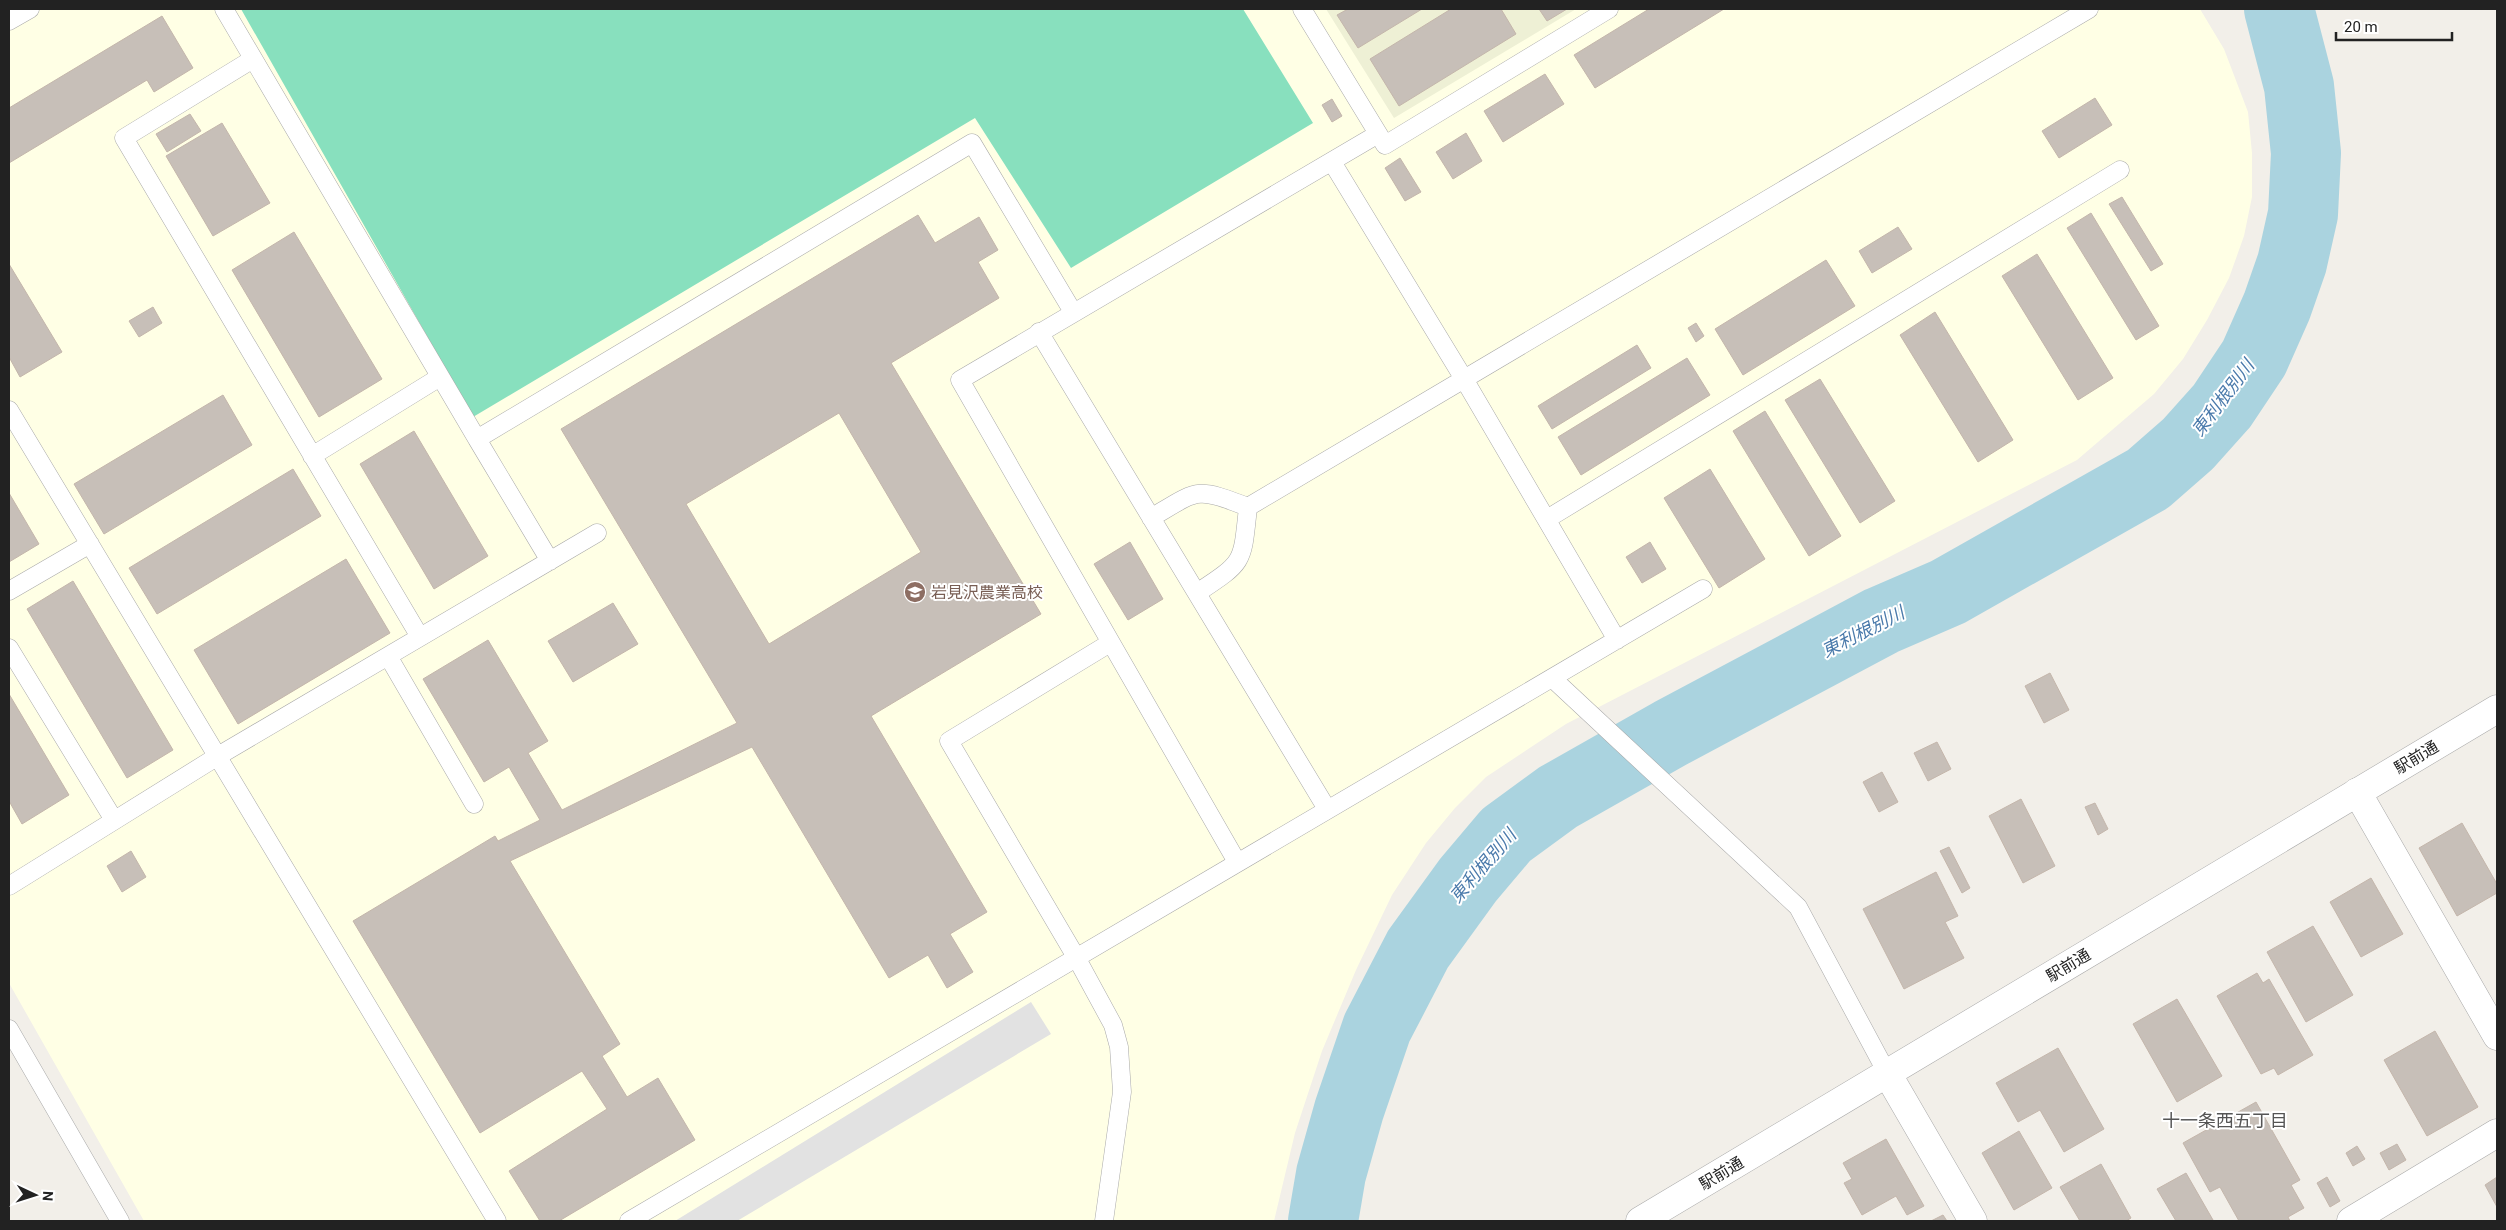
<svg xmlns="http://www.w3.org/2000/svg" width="2506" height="1230" font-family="Roboto,'Noto Sans JP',sans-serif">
<rect width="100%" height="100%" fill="#f2efe9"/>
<path fill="#ffffe5" d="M9,9H2200L2224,49L2248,112L2252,153V197L2244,236L2229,278L2207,320L2183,359L2154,394L2077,460L1566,724L1486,777L1455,808L1426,843L1392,895L1356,970L1322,1051L1295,1133L1274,1221H144L9,983Z"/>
<path fill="#eef0d5" d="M1326,9H1576L1394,118Z"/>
<path fill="#88e0be" d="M241,9H1243L1313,123L1071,268L975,118L473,417Z"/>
<path fill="#e2e2e2" d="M1031,1002L1051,1034L737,1221H675Z"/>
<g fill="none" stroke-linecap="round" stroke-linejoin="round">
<path stroke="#aad3df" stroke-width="70" d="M1323,1221L1331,1174L1349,1110L1377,1028L1418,949L1468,880L1506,835L1558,797L1671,733L1881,621L1948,592L2148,479L2188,444L2222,406L2254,358L2277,306L2292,263L2303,214L2306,153L2299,86L2279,9"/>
</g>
<path fill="#c7bfb8" stroke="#c4b6ab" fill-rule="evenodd" d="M1348,9H1422L1358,48L1337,15Z
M1451,9H1501L1516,34L1399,106L1370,59Z
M1539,9H1567L1547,21Z
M1649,9H1724L1595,88L1574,55Z
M162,16L193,68L154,92L147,80L9,163V108Z
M1545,74L1564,104L1503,142L1484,111Z
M2095,98L2112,125L2059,158L2042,131Z
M1332,99L1342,116L1332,122L1322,105Z
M190,114L201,131L167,152L156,134Z
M222,123L270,203L213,236L166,156Z
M1466,133L1482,161L1453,179L1436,152Z
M1400,158L1421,192L1405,201L1385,168Z
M2122,197L2163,264L2151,271L2109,204Z
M2091,213L2159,326L2136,340L2067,228Z
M918,215L935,243L979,217L998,250L978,262L999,298L891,363L1041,614L871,716L987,912L950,934L973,972L947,988L928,955L889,978L752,747L510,861L620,1044L602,1056L627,1097L658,1078L695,1140L559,1221H540L509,1171L607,1109L582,1071L480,1133L353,921L495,836L498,841L540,820L509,767L484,782L423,679L488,640L548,741L528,753L562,810L737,723L561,429ZM839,413L921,552L769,644L686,504Z
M1898,227L1912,249L1872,273L1859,251Z
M294,232L382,379L319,417L232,270Z
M2037,254L2113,378L2078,400L2002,276Z
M1826,260L1855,306L1743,375L1715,329Z
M9,264L62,352L20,377L9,357Z
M153,307L162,323L139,337L129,321Z
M1935,312L2013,440L1978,462L1900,335Z
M1696,323L1704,336L1696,342L1688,328Z
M1637,345L1651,368L1552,429L1538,406Z
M1687,358L1710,395L1581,475L1558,437Z
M1820,379L1895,501L1860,523L1785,400Z
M223,395L252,445L104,534L74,484Z
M1765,411L1841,536L1809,556L1733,431Z
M414,431L488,556L434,589L360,464Z
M293,469L321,516L157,614L129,568Z
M1710,469L1765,559L1719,588L1664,498Z
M9,493L39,544L9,562Z
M1130,542L1163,599L1128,620L1094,564Z
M1650,542L1666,569L1642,583L1626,557Z
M346,559L390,633L238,724L194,650Z
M73,581L173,750L127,778L27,609Z
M613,603L638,644L573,682L548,641Z
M2050,673L2069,710L2044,723L2025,686Z
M9,694L69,795L22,824L9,801Z
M1937,742L1951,769L1928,781L1914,753Z
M1882,772L1898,802L1879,812L1863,782Z
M2021,799L2055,866L2023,883L1989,816Z
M2095,803L2108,829L2098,835L2085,807Z
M2462,823L2497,884V893L2457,916L2419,848Z
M1949,847L1970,888L1962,893L1940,851Z
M131,851L146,877L122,892L107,866Z
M1936,872L1958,916L1945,922L1964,958L1904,989L1863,909Z
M2371,878L2403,934L2361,957L2330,902Z
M2313,926L2353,995L2306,1022L2267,952Z
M2257,973L2263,983L2269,979L2313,1055L2278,1075L2274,1068L2261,1074L2217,996Z
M2177,999L2222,1076L2177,1102L2133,1024Z
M2435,1031L2478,1107L2427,1136L2384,1060Z
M2058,1048L2104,1129L2064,1152L2040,1110L2018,1122L1996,1083Z
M2256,1102L2300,1180L2291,1185L2304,1208L2288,1217L2290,1221H2239L2220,1187L2210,1192L2183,1143Z
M2019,1131L2052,1188L2014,1210L1982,1153Z
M1886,1139L1924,1206L1907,1215L1896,1196L1862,1215L1844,1183L1852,1179L1843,1163Z
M2397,1144L2406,1160L2389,1170L2380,1153Z
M2357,1146L2365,1159L2353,1166L2346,1153Z
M2101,1164L2131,1218L2126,1221H2080L2060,1187Z
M2186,1173L2213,1220L2210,1221H2176L2157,1189Z
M2327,1177L2340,1201L2330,1207L2317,1183Z
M2497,1177V1207L2485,1185Z
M1943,1215L1947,1221H1931Z"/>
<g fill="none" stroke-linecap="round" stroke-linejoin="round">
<g stroke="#a9a9a9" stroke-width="19">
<path id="service" d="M224,9L477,439
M1302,9L1385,145L1609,9
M9,21L30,9
M253,59L124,138L420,637
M1332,162L1464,379L1617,640
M1039,332L1327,809
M9,410L497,1221
M312,456L440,377
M1248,507L2089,9
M1151,518C1199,489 1195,487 1248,507
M1547,519L2120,170
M550,561L477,439L972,143L1073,312
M9,591L90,544
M1197,593C1245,561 1242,564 1248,507
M9,648L114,820
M388,656L474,804
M1552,678L1798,907L1887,1073
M1237,862L960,380L1378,134
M9,886L218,756L597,533
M9,1029L120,1221
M629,1221L1703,589
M1104,1221L1122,1092L1119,1047L1113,1025L1076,957L949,741L1110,643"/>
</g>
<g stroke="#a9a9a9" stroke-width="29">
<path id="minor" d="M2357,792L2497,1036
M1887,1073L1973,1221
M2351,1221L2497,1133"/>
</g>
<g stroke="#a9a9a9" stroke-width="29">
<path id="tertiary" d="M1640,1221L2497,709"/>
</g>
<use href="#service" stroke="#fff" stroke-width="18"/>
<use href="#minor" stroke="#fff" stroke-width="28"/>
<use href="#tertiary" stroke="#fff" stroke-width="28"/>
</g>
<defs>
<g id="school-disc" transform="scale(1.125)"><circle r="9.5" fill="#8d6e63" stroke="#fff"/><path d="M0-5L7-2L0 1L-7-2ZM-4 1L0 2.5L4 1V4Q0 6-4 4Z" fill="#fff"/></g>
</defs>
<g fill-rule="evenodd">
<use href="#school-disc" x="915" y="592"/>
</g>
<g text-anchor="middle" stroke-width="4" stroke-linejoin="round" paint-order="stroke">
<g font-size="16" fill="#785e54" stroke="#fff" text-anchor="start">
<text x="931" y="598">岩見沢農業高校</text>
</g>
<g font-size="16" fill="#222" stroke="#fff">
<text transform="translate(2416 757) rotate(-31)" y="6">駅前通</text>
<text transform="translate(2068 965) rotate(-31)" y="6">駅前通</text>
<text transform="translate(1721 1173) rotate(-31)" y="6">駅前通</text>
</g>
<g font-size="18" font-style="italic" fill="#4a7aab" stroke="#fff">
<text transform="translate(2223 398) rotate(-53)" y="6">東利根別川</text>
<text transform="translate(1863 632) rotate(-27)" y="6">東利根別川</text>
<text transform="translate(1483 866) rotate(-49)" y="6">東利根別川</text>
</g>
<g font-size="18" fill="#555" stroke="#fff">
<text x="2225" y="1127">十一条西五丁目</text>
</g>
</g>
<rect width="2506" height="1230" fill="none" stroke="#222222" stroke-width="20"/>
<g transform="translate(35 1195) rotate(94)" stroke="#ffffff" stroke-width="4" paint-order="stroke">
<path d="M0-4L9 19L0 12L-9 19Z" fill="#222222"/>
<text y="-8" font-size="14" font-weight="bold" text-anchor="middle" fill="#222222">N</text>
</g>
<path d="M2336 32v8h116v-8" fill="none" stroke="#222222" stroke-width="2.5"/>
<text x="2344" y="32" font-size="15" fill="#222222" stroke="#ffffff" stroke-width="4" paint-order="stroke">20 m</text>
</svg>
